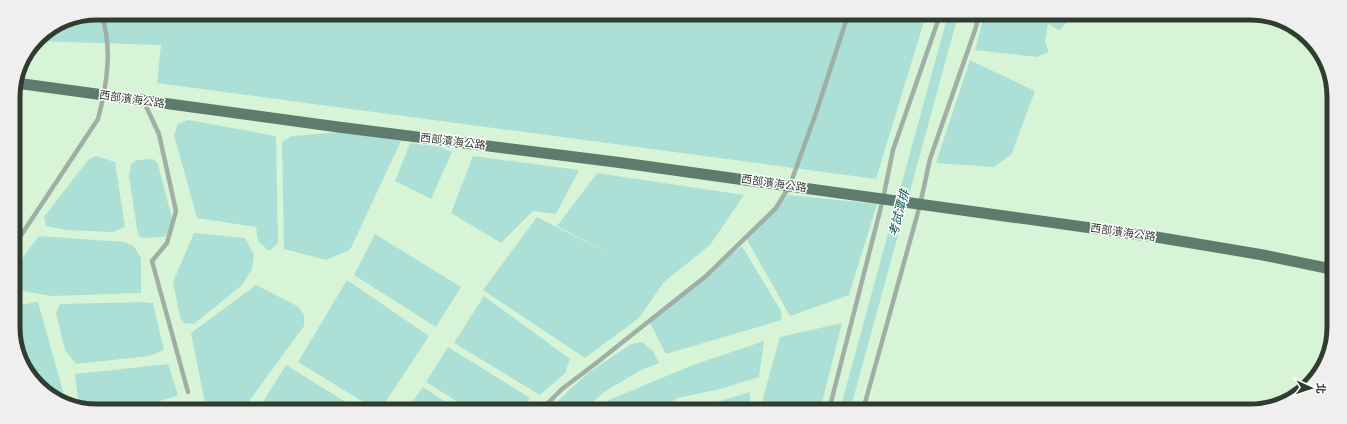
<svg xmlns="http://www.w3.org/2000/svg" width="1347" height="424" font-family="Montserrat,'Noto Sans TC',sans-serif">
<rect width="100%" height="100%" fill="#d8f4d7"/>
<path fill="#ace0d6" d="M97,13L926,15L876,179L157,83L161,45L35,41L38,37L65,19Z
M984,15H1075L1059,30L1048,24L1045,42L1049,52L1037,57L975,50Z
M970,60L1035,91L1011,155L994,167L936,163Z
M188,120L276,136L278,243L269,251L258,241L256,227L197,218L174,135L178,124Z
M342,132L401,141L350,250L326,260L284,249L282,142L292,136Z
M410,143L440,147L452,152L431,199L395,181Z
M96,156L115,162L125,227L112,232L66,230L46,226L44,217L88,160Z
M473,156L579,170L556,214L533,211L501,243L451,213Z
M153,159L158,164L172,219L171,229L164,237L142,238L138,235L129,176L131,164L137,160Z
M597,173L744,195L710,245L664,282L639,318L585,358L483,290L537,217L619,259L557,226Z
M788,195L877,204L849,295L790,316L746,238Z
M194,233L245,238L254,255L252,269L242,285L194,324L184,323L180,317L173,282Z
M375,234L461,287L436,327L354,275Z
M39,236L124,242L134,246L141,258V293L52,296L23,291L15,285C12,269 29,249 39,236Z
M742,246L781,311L782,320L666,354L649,321Z
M347,280L429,336L381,409H375L298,362Z
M256,285L299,307L304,315V326L244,408H206L191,333Z
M484,296L570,359L565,373L540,395L454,343Z
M38,302L66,402L34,383L15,343L14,306Z
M144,302L153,303L164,350L149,356L76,364L65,350L56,313L60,304Z
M842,323L820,410H763V398L780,337Z
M764,341L759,377L720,389L678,398L660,409H600L609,400L693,365Z
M642,342L653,351L659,363L641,370L604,392L585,409H549L588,373L631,344Z
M448,347L530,398L521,409H469L426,382Z
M168,364L178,395L154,403L147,408H79L75,374Z
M286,365L357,409H267L261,405Z
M423,387L456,409H407Z
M750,392V410H691Z"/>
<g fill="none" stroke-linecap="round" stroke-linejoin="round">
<path stroke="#ace0d6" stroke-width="10" d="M845,410L953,15"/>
<path stroke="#9fafa6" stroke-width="4.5" d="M144,102L159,134L176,211L167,243L152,261L188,392
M14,246L98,119C107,85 113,47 101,13
M542,409L562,389L595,364L706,276L776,208L790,185L816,113L848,15
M829,410L883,199L893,150L940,15
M863,410L920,205L930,159L975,30L979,15"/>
<path stroke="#5e7c6d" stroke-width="11" d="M16,83L338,127L623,163L1156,237L1263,255L1331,269"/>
</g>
<g text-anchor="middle" stroke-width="3" stroke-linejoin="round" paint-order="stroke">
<g font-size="11" fill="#313c31" stroke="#fff">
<text transform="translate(132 99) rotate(8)" y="4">西部濱海公路</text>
<text transform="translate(453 141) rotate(7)" y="4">西部濱海公路</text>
<text transform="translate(774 183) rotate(8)" y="4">西部濱海公路</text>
<text transform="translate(1123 232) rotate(8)" y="4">西部濱海公路</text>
</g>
<g font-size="12" font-style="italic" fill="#095349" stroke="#fff">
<text transform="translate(899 213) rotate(-75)" y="4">考試潭排</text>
</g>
</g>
<path d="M0 0H1347V424H0ZM97 20H1250A77 77 0 0 1 1327 97V327A77 77 0 0 1 1250 404H97A77 77 0 0 1 20 327V97A77 77 0 0 1 97 20Z" fill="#efefef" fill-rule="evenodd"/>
<path fill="none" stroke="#313c31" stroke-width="5" d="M97 20H1250A77 77 0 0 1 1327 97V327A77 77 0 0 1 1250 404H97A77 77 0 0 1 20 327V97A77 77 0 0 1 97 20Z"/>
<g transform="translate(1311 388) rotate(93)" stroke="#ffffff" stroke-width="3" paint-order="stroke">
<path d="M0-3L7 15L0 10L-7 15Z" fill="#313c31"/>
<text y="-6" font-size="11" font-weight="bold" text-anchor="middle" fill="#313c31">北</text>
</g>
</svg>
